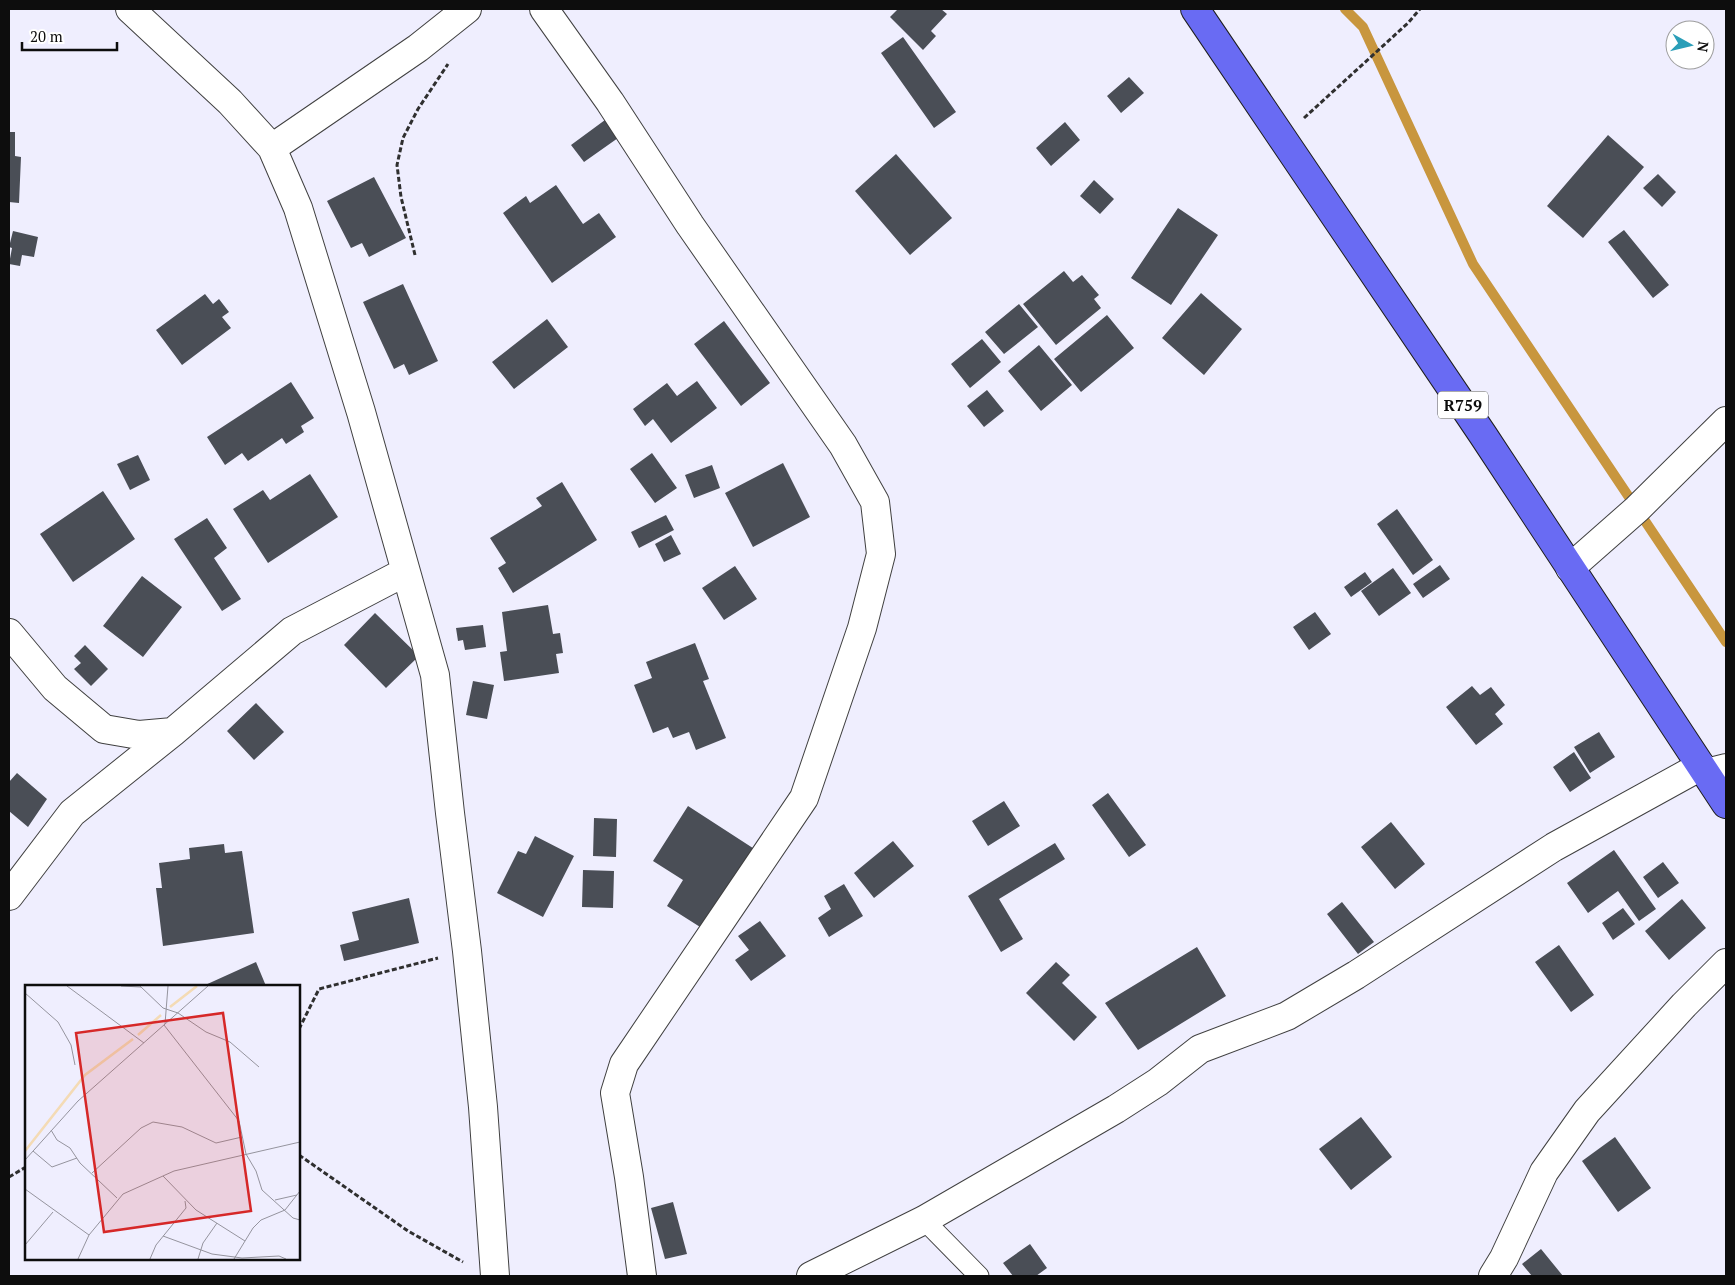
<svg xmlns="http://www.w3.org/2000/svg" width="1735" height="1285" font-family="'PT Serif',serif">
<rect width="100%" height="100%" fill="#efeefe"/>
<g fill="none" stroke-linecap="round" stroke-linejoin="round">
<path stroke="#c8963e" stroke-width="10" d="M1345,9L1363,27L1473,264L1726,642"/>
</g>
<path fill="#4a4e56" d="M898,9H941L947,14L931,31L936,36L923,50L890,17Z
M903,37L956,112L934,128L881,53Z
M1129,77L1144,93L1121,113L1107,96Z
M605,120L618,138L584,162L571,145Z
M1065,122L1080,140L1051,166L1036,148Z
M9,132H15V156L21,157L19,203L9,202Z
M1608,135L1644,167L1583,238L1547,206Z
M896,154L952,218L910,255L855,191Z
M1658,174L1676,192L1662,207L1643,188Z
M374,177L406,238L369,257L362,243L351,248L327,201Z
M1094,180L1114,199L1100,214L1080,196Z
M556,185L583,224L599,213L616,237L552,283L503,213L526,196L530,203Z
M1178,208L1218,235L1171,305L1131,278Z
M1624,230L1669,285L1653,298L1608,242Z
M13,231L38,237L34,257L22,255L20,266L9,264L12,248L9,247Z
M1064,271L1073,282L1082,275L1099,295L1094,299L1101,308L1056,345L1023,304Z
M403,284L438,361L409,375L404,364L394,369L363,302Z
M1201,293L1242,329L1204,375L1162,338Z
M205,294L213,304L219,299L229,312L222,317L231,328L182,365L156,330Z
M1019,304L1038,327L1004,354L985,332Z
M1107,315L1134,348L1081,392L1054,359Z
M547,319L568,347L514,389L492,362Z
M724,321L770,383L741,406L694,344Z
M982,339L1001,362L970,388L951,364Z
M1039,345L1072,385L1041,411L1008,371Z
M697,381L717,408L671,443L653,419L645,426L633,409L667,383L677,396Z
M291,382L314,418L301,426L304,432L286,444L282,438L248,461L242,453L225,465L207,437Z
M987,390L1004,411L984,427L967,406Z
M652,453L677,488L655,503L630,469Z
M138,455L150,480L130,490L117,464Z
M783,463L810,517L753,547L725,493Z
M712,465L720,488L694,498L685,475Z
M310,474L338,517L268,563L233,509L263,490L270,500Z
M562,482L597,540L513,593L498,568L506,563L490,538L542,506L536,498Z
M103,491L135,539L73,582L40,534Z
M1397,509L1433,560L1413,575L1377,524Z
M666,515L674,530L639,548L631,532Z
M207,518L227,548L214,558L241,599L222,611L174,539Z
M671,535L681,554L664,562L655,544Z
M1440,565L1450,579L1423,598L1413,584Z
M735,566L757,599L724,620L702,588Z
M1393,568L1411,593L1379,616L1361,591Z
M1365,572L1372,582L1351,597L1344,587Z
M142,576L182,607L143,657L103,626Z
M548,605L553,634L560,633L563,653L556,654L559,673L504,681L500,652L507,651L502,612Z
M1315,612L1331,634L1309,650L1293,627Z
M375,613L419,656L386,688L344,645Z
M483,625L486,647L465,650L463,640L458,641L456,628Z
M695,643L709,679L703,681L726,738L696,750L689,732L673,738L668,727L653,733L634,685L652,678L646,662Z
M85,645L108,669L91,686L74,669L81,663L74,656Z
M473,681L494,685L487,719L466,715Z
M1472,686L1480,695L1491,687L1505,705L1495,714L1503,724L1476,745L1446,707Z
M256,703L284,732L254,760L227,731Z
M1599,732L1615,757L1590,773L1574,747Z
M1574,752L1591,778L1570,792L1553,767Z
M17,773L47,799L28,827L9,811V782Z
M1108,793L1146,845L1129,857L1092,805Z
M1004,801L1020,826L988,846L972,821Z
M688,806L759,852L708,932L667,906L683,880L653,861Z
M594,818L617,819L616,857L593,856Z
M1391,822L1425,864L1395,889L1361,847Z
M535,836L574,856L543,917L497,893L518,851L526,854Z
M893,841L914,866L874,898L854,873Z
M1055,843L1065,859L999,899L1023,939L1001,952L968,896Z
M224,844L225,853L242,851L254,933L163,946L156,888H162L159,863L190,859L189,848Z
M1614,850L1656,909L1639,921L1618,891L1588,913L1567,883Z
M1663,862L1679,883L1658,898L1643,877Z
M583,870L614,871L613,908L582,907Z
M844,884L863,916L829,937L818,918L831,909L824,896Z
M409,898L419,943L344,961L340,945L359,940L352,912Z
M1682,899L1706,928L1669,960L1645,931Z
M1342,902L1374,942L1358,954L1327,914Z
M1623,908L1635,924L1613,940L1602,923Z
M760,921L786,956L751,981L735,960L749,950L738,936Z
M1559,945L1594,995L1571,1012L1535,962Z
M1197,947L1226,996L1138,1050L1105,1003Z
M256,962L266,986H203Z
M1056,962L1070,975L1062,983L1097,1017L1074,1041L1026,993Z
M1361,1117L1392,1157L1351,1190L1319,1149Z
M1615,1137L1651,1188L1618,1212L1582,1161Z
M673,1202L687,1254L665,1259L651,1208Z
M1030,1244L1047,1268L1036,1276H1013L1003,1263Z
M1541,1249L1563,1276H1532L1522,1264Z"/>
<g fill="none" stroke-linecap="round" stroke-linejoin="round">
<g stroke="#404040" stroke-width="21">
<path id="service" d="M924,1220L979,1276"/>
</g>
<g stroke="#404040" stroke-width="30">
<path id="minor" d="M130,9L230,102L272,148L298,208L361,412L435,675L450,813L467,951L483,1107L495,1276
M544,9L610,102L690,225L843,445L875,502L881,554L862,628L804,798L624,1064L615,1093L629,1177L642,1276
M272,148L418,48L467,9
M1570,568L1637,509L1726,421
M9,633L55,688L104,729L139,735L173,732
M1706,773L1726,768
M9,896L72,813L173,732L292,631L405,572
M811,1276L924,1220L1116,1109L1158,1082L1200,1049L1287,1016L1356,975L1554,847L1701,766
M1493,1276L1504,1258L1544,1172L1587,1111L1684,1005L1726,963"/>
</g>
<g stroke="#1e1e1e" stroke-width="30">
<path id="primary" d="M1195,9L1483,435L1726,804"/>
</g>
<path stroke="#2f2f2f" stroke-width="3" stroke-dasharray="5 2.5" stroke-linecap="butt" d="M1304,118L1408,23L1420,9
M415,255L401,197L397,165L403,138L418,109L448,64
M299,1029L319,989L438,958
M299,1155L408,1231L463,1262
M9,1177L26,1167"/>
<use href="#service" stroke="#fff" stroke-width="19"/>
<use href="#minor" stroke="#fff" stroke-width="28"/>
<use href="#primary" stroke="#696bf3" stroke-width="28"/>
</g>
<g text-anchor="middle" stroke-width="5" stroke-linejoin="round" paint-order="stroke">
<rect fill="#fff" stroke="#565656" stroke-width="1" x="1438" y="391.5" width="50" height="27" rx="4"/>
<g font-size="16" font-weight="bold" fill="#0d0d0d">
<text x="1463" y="411">R759</text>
</g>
</g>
<g transform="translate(25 985)">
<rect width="275" height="275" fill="#efeefe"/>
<path fill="none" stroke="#f4dbb5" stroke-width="2.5" d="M145,22L172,1M113,50L136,30M0,166L60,90L108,54"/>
<path fill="none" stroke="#95949e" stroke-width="1" d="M42,1L119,58M96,1L116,2M115,1L138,23L153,28L181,47L205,57L234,82M0,8L33,37L46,60L50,80M140,39L143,1M139,40L214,136L221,169L231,186L237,205L268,233L275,235M26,145L32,155L45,163L55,178L92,213M8,166L27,182L52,173M0,175L53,116L183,1M67,188L116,143L128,137L157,142L191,158L217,152M138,191L171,225L220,256M0,204L64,250M250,215L272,210M138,251L187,269L217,273L254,271L261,274M0,260L28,227M53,274L64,250L98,209L149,186L275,157M125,274L131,260L161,223L160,216M173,274L178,258L192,238M209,274L228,243L236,235L260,225L275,206"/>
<path fill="#d62828" fill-opacity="0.15" stroke="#d62828" stroke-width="2.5" d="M198,28L226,226L79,247L51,48Z"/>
<rect width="275" height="275" fill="none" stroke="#0d0d0d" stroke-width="2.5"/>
</g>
<rect width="1735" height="1285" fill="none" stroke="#0d0d0d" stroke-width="20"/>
<g transform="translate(1690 45) rotate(98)"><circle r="24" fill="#ffffff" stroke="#9e9e9e"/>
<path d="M0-4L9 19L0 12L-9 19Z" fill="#2a9eb8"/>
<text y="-8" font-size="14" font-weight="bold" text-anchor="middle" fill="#0d0d0d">N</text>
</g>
<path d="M22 42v8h95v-8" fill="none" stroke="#0d0d0d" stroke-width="2.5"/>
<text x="30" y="42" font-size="15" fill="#0d0d0d" stroke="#ffffff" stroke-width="4" paint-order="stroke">20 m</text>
</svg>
